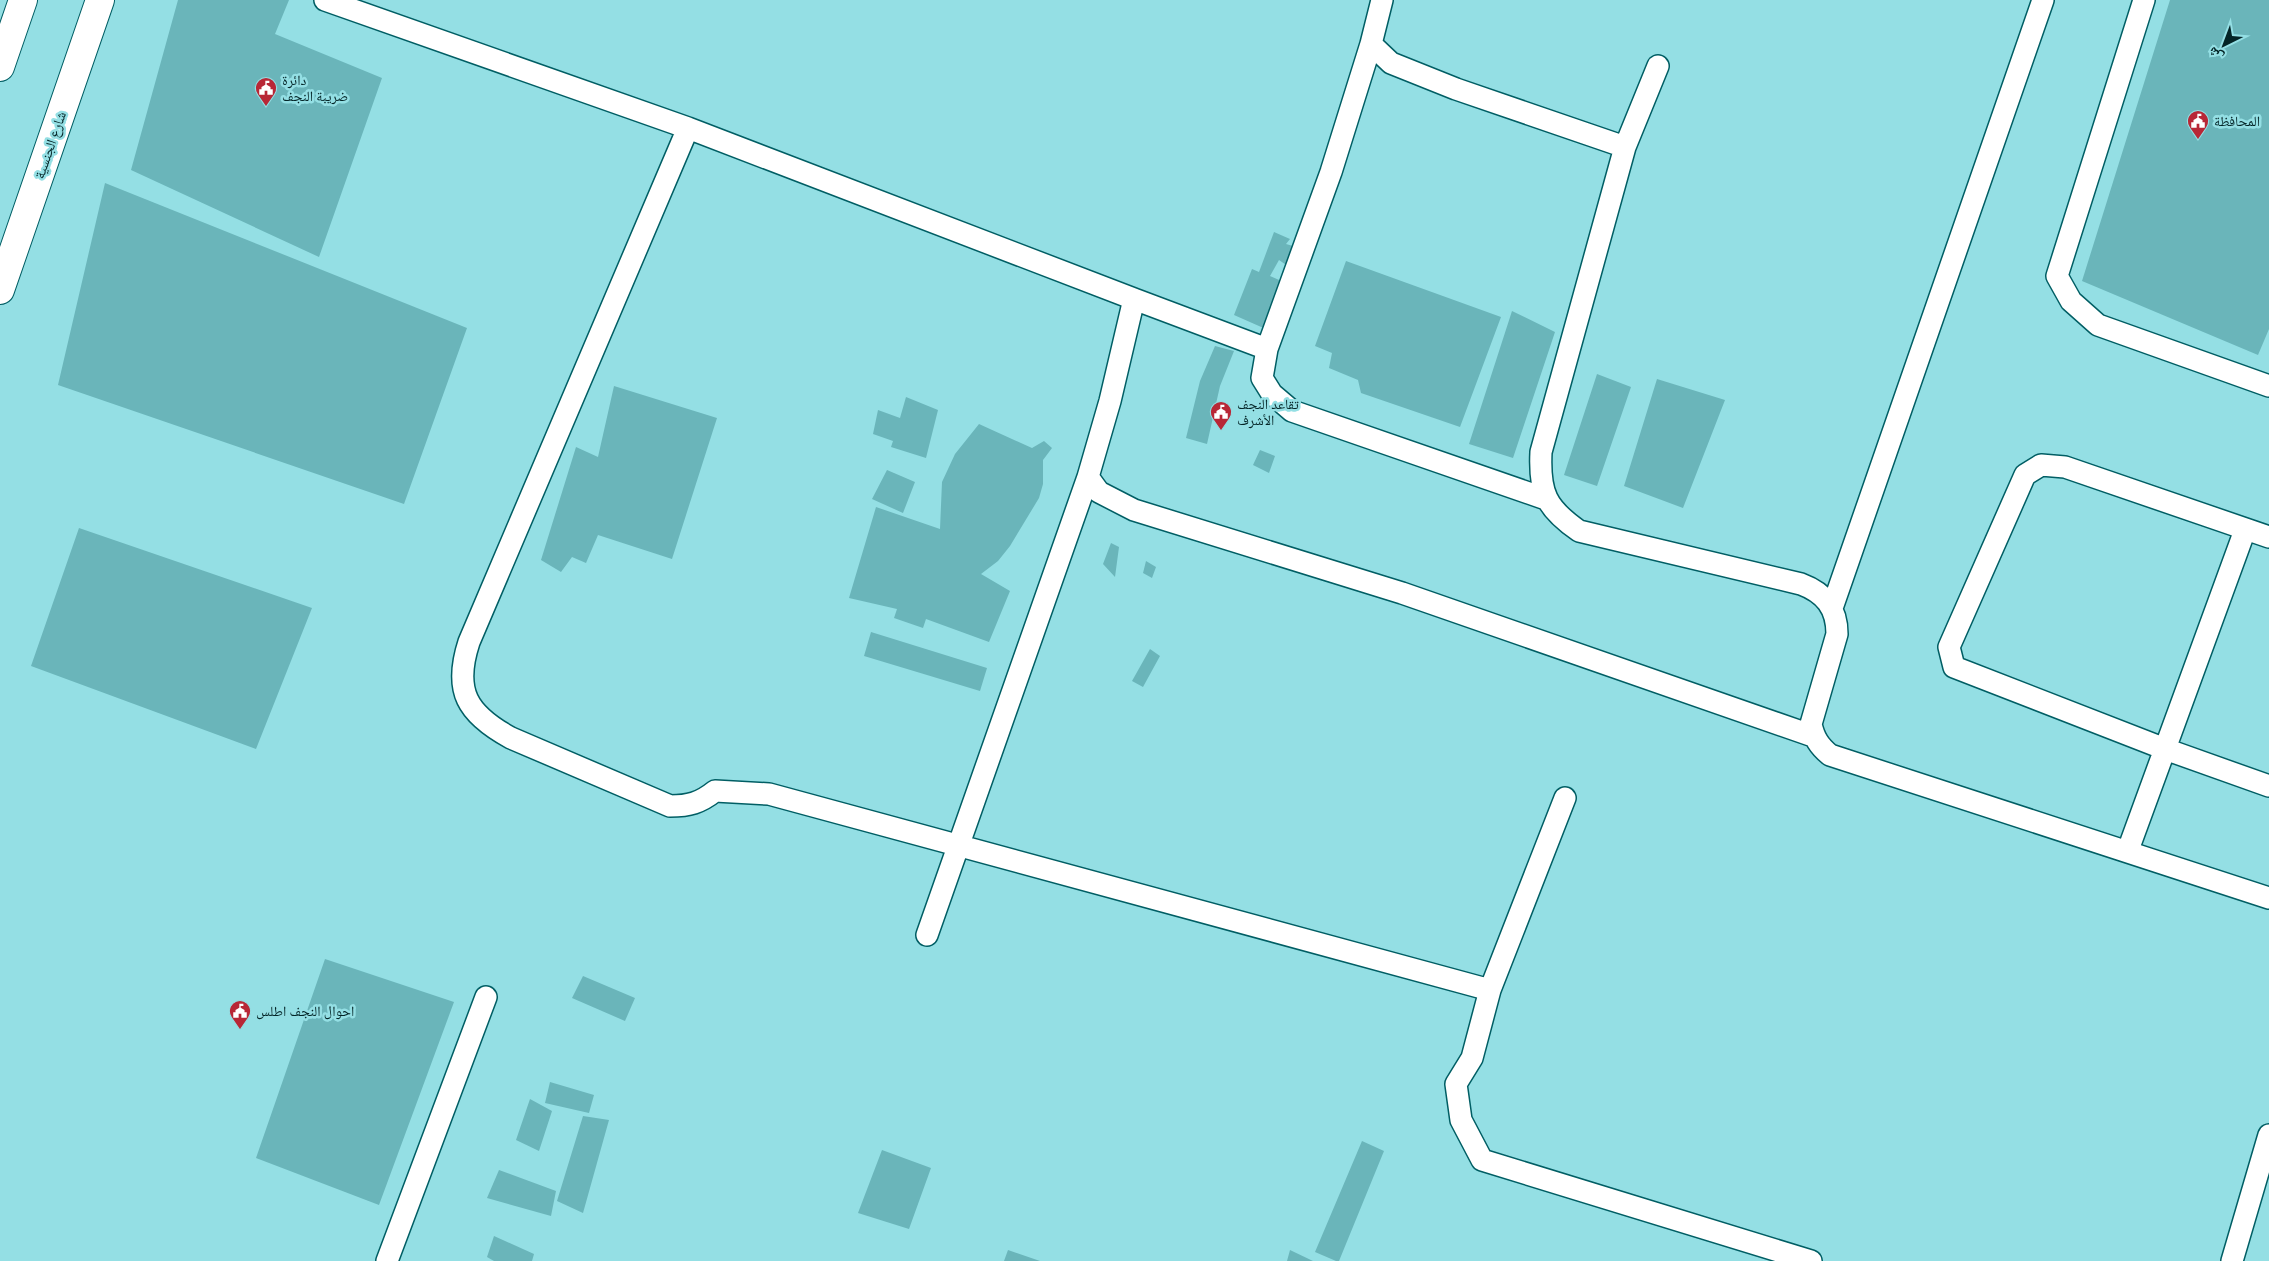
<svg xmlns="http://www.w3.org/2000/svg" width="2269" height="1261" font-family="'Roboto Condensed','Noto Naskh Arabic',sans-serif">
<rect width="100%" height="100%" fill="#94dfe4"/>
<path fill="#6ab5ba" d="M178,0H289L275,34L382,78L319,257L131,170Z
M2170,0H2269V329L2258,355L2082,281Z
M105,183L467,328L404,504L58,385Z
M1274,232L1290,239L1286,244L1300,248L1292,269L1279,260L1270,276L1286,283L1268,330L1234,315L1252,269L1259,272Z
M1346,261L1501,317L1460,427L1361,393L1358,380L1329,368L1332,353L1315,346Z
M1512,311L1555,332L1513,458L1469,444Z
M1215,346L1234,351L1220,386L1207,444L1186,438L1200,381Z
M1597,374L1631,387L1597,486L1564,475Z
M1657,379L1725,400L1683,508L1624,486Z
M614,386L717,418L672,559L598,535L586,563L572,557L561,572L541,560L576,447L598,457Z
M906,397L938,410L926,458L891,447L893,441L873,434L878,410L900,418Z
M979,424L1032,448L1044,441L1052,448L1043,460V484L1039,498L1010,546L998,561L981,574L1010,591L989,642L926,619L923,628L894,618L897,609L849,598L876,507L940,529L942,482L955,454Z
M1260,450L1275,456L1269,473L1253,465Z
M887,470L915,482L903,513L872,499Z
M79,528L312,608L256,749L31,666Z
M1111,543L1119,547L1115,577L1103,564Z
M1146,561L1156,567L1152,578L1143,573Z
M871,632L987,668L980,691L864,656Z
M1150,649L1160,656L1143,687L1132,681Z
M325,959L454,1002L379,1205L256,1158Z
M583,976L635,998L625,1021L572,998Z
M550,1082L594,1095L589,1113L545,1103Z
M530,1099L552,1111L539,1151L516,1140Z
M583,1116L609,1120L583,1213L557,1201Z
M1362,1141L1384,1151L1339,1261H1336L1315,1252Z
M882,1150L931,1168L909,1229L858,1213Z
M499,1170L556,1191L551,1216L487,1198Z
M494,1236L534,1254L532,1261H494L487,1257Z
M1008,1250L1040,1261H1004Z
M1290,1250L1313,1261H1287Z"/>
<g fill="none" stroke-linecap="round" stroke-linejoin="round">
<g stroke="#015e64" stroke-width="24">
<path id="service" d="M325,0L688,128L1134,299
M1382,0L1371,44L1391,63L1456,89L1625,147
M2144,0L2057,276L2071,301L2098,325L2269,386
M1658,66L1625,147L1541,452C1539,493 1546,508 1579,531L1801,584C1825,593 1837,608 1837,634L1811,724C1814,738 1819,746 1830,755L2269,898
M688,128L469,642C453,691 467,714 511,738L670,806C689,806 700,803 715,791L769,794L1490,990
M1267,349L1331,172L1371,44
M1546,499L1292,411L1272,394L1262,378L1267,349L1134,299L1110,401L1088,477L1099,492L1134,510L1402,593L1813,736
M2269,537L2065,467L2041,465L2025,475L1949,647L1954,667L2165,749L2269,786
M1832,608L2043,0
M1565,798L1490,990L1472,1058L1456,1084L1461,1120L1482,1160L1811,1261
M2128,850L2245,530
M927,935L1088,477
M387,1261L486,997
M2232,1261L2269,1135"/>
</g>
<g stroke="#015e64" stroke-width="30">
<path id="secondary" d="M0,67L23,0
M0,290L100,0"/>
</g>
<use href="#service" stroke="#fff" stroke-width="21"/>
<use href="#secondary" stroke="#fff" stroke-width="28"/>
</g>
<defs>
<g id="civic-pin" transform="scale(1.125)"><path d="M0 17L-7.5 6A9.5 9.5 0 1 1 7.5 6Z" fill="#b82736" stroke="#94dfe4"/><path d="M-.6-6.5H3V-4.5H.6V-3L4-1V1h2V6H-6V1h2V-1L-.6-3ZM-1.2 2.5V6h2.4V2.5Z" fill="#fff"/></g>
</defs>
<g fill-rule="evenodd">
<use href="#civic-pin" x="266" y="88"/>
<use href="#civic-pin" x="2198" y="121"/>
<use href="#civic-pin" x="1221" y="412"/>
<use href="#civic-pin" x="240" y="1011"/>
</g>
<g text-anchor="middle" stroke-width="5" stroke-linejoin="round" paint-order="stroke">
<g font-size="14" fill="#042527" stroke="#94dfe4" text-anchor="start">
<text x="282" y="85">دائرة<tspan x="282" dy="16">ضريبة النجف</tspan></text>
<text x="2214" y="126">المحافظة</text>
<text x="1237" y="409">تقاعد النجف<tspan x="1237" dy="16">الأشرف</tspan></text>
<text x="256" y="1016">احوال النجف اطلس</text>
</g>
<g font-size="14" fill="#042527" stroke="#94dfe4">
<text transform="translate(50 145) rotate(-71)" y="5">شارع الجنسية</text>
</g>
</g>
<g transform="translate(2224 45) rotate(222)" stroke="#94dfe4" stroke-width="4" paint-order="stroke">
<path d="M0-4L9 19L0 12L-9 19Z" fill="#042527"/>
<text y="-8" font-size="14" font-weight="bold" text-anchor="middle" fill="#042527">ش</text>
</g>
</svg>
